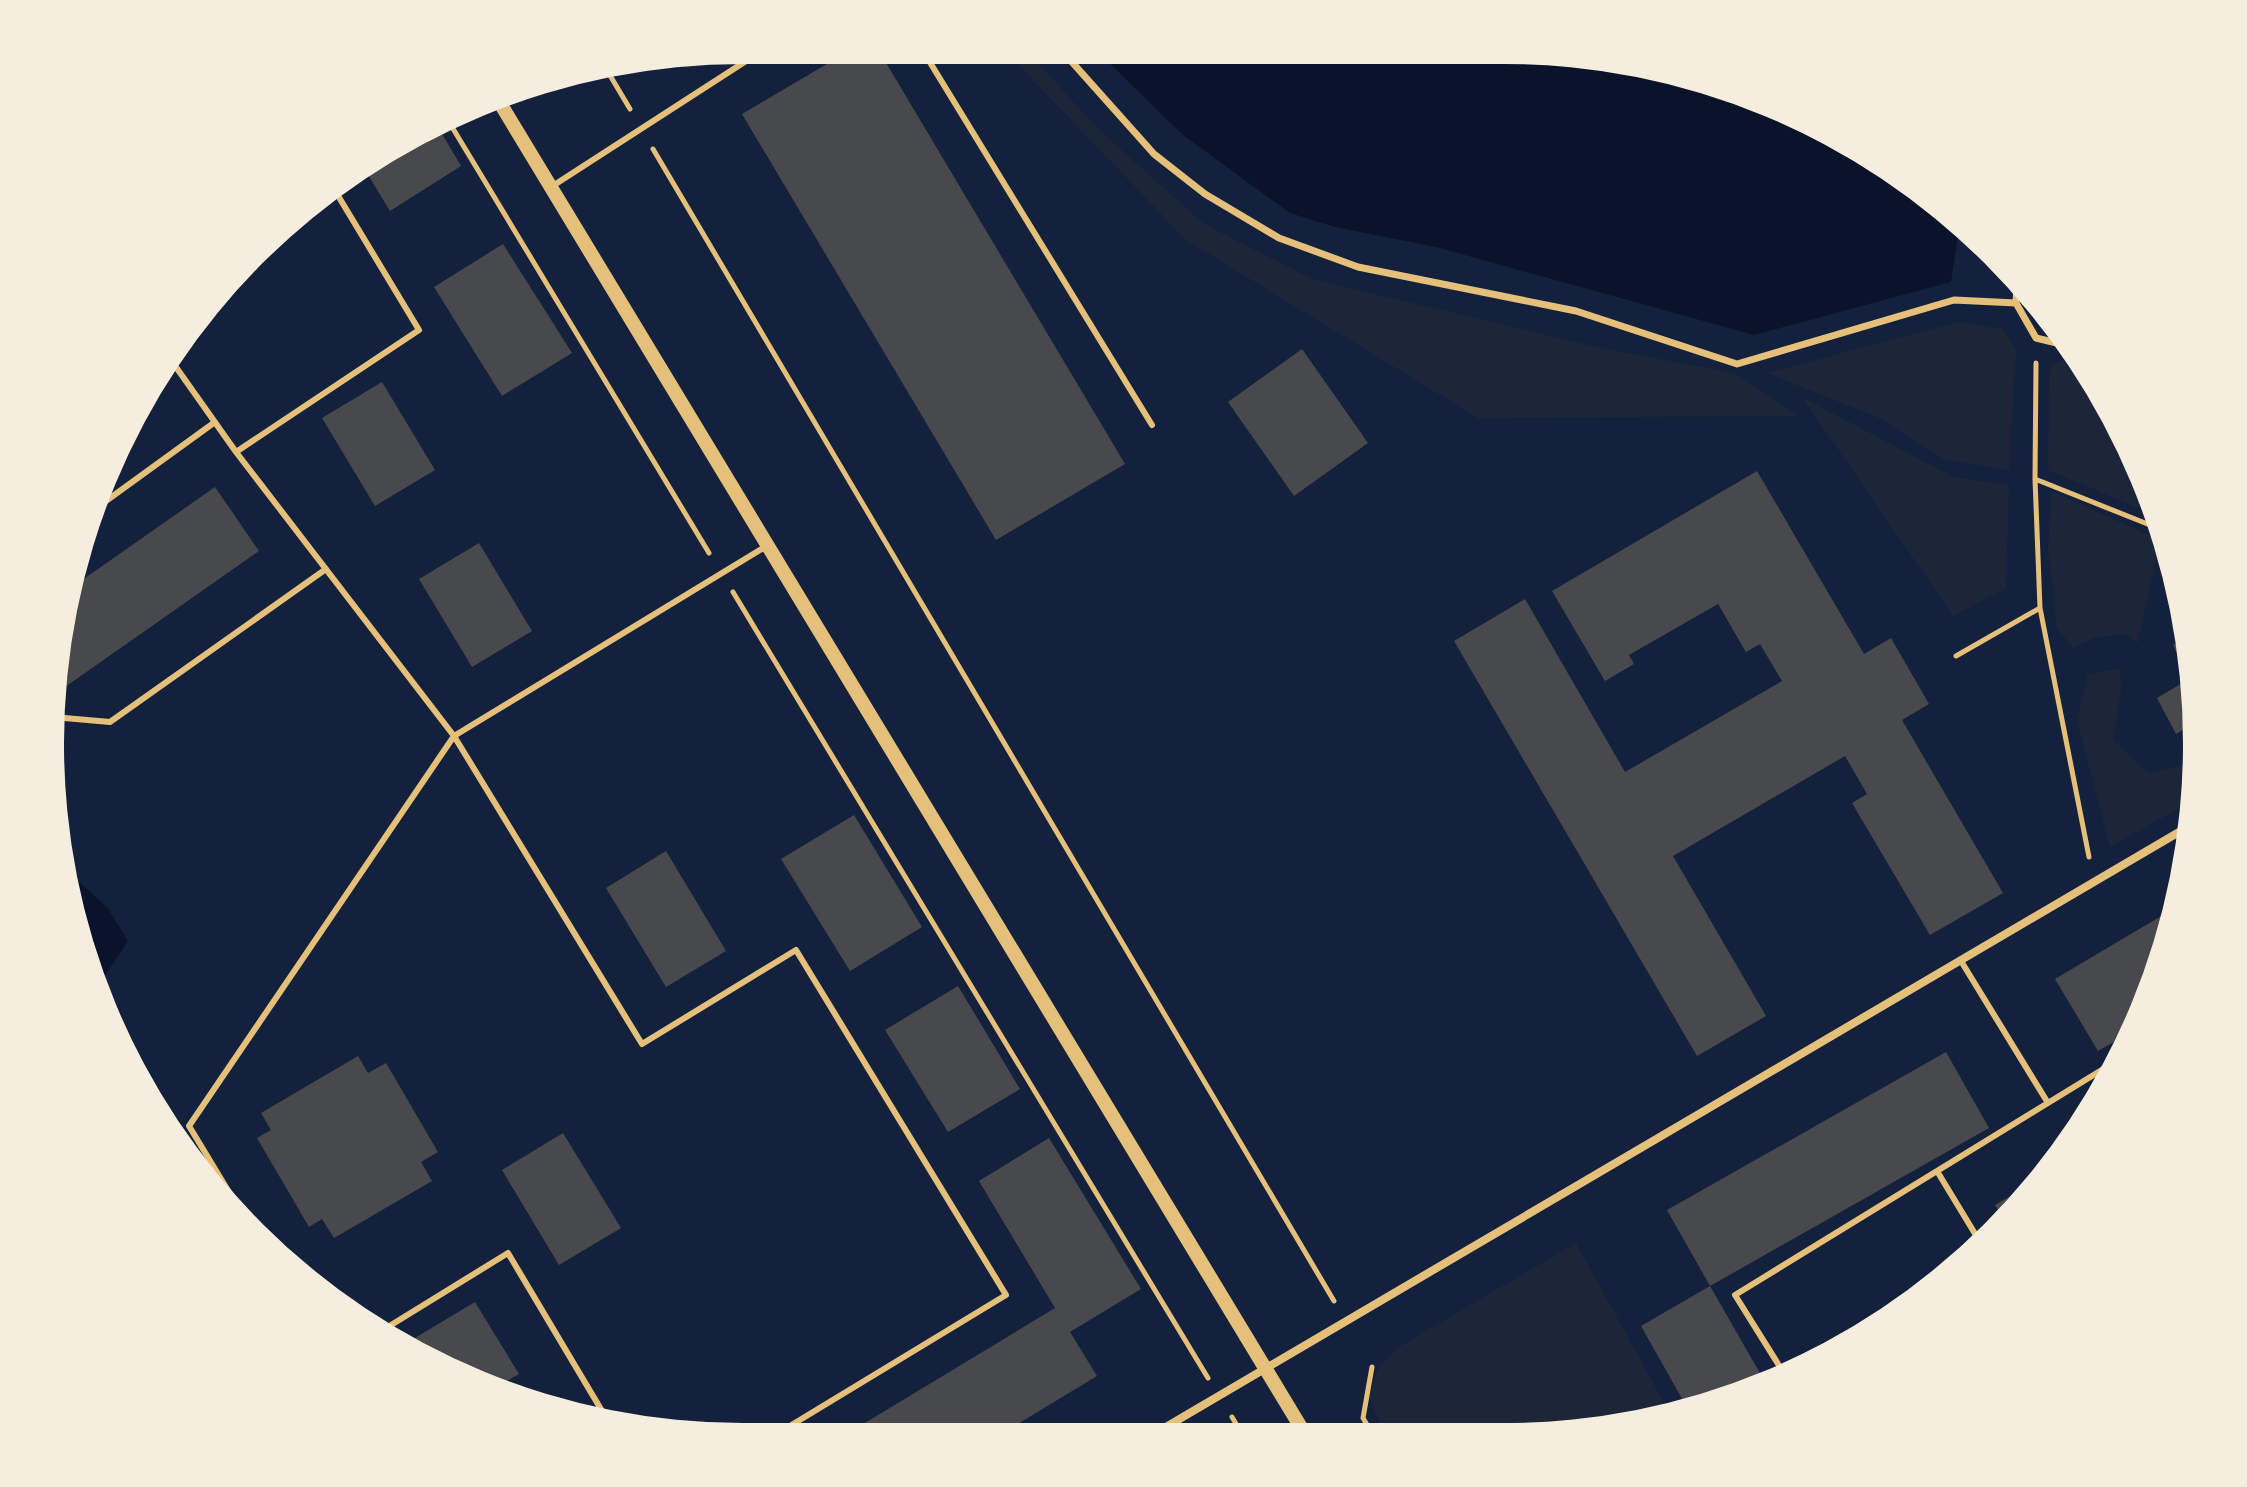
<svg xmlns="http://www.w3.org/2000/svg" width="2247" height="1487" font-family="Raleway,sans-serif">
<rect width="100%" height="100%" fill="#14213d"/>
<path fill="#1d2539" d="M1006,52H1028L1097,128L1204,224L1312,279L1601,348L1734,373L1799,416L1478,418L1186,240Z
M1958,322L2002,329L2016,349L2009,470L1944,459L1879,418L1767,373Z
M2063,360C2115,391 2135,462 2155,515L2048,470L2049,374L2053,364Z
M1802,397L1953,477L2009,485L2006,588L1953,616Z
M2051,491L2160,540L2138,643L2124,634L2094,638L2073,648L2057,628L2048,549Z
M2120,668L2121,691L2113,740L2148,773L2183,765L2194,759L2192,801L2110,847L2077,721L2087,675Z
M1576,1243L1671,1415L1548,1436L1386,1435L1369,1398L1377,1371L1397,1348Z"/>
<path fill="#0b132b" d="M1099,53L1594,56L1810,121L1960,221L1951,282L1754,335L1436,247L1335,227L1290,213L1183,135Z
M69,873L107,907L128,941L106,974L96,977L74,923Z"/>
<path fill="#48494c" d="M849,51H879L1125,464L996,540L742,114Z
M438,127L461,166L390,211L362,165Z
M503,244L572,353L502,396L434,287Z
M1302,349L1368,443L1294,496L1228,402Z
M382,382L435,470L375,506L322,418Z
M1757,471L1864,654L1891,638L1929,704L1902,720L2003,893L1930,935L1852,803L1867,794L1845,756L1673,856L1766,1016L1697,1056L1454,641L1525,599L1625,772L1782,681L1760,644L1746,652L1718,604L1629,655L1634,664L1605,681L1552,591Z
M215,487L259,551L65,687L57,676L78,583Z
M479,543L532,631L472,667L419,579Z
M2185,636L2196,699L2195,722L2176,734L2157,698L2189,679L2173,645Z
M854,815L922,927L850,971L781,859Z
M666,851L726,951L666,987L606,888Z
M2173,909L2160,967L2131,1032L2098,1051L2055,979Z
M958,986L1020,1089L948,1132L885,1030Z
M1946,1052L1989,1128L1710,1286L1667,1210Z
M358,1056L368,1073L386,1063L438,1152L421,1162L432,1181L334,1238L322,1219L309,1227L257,1138L271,1130L261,1113Z
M563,1133L621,1228L559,1265L502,1170Z
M1049,1138L1141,1289L1070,1332L1097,1376L1003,1433L850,1432L1055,1308L979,1181Z
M2041,1178L2025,1201L2004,1220L1995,1205Z
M1710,1286L1765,1382L1689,1411L1641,1326Z
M475,1302L519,1374L500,1385L437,1366L405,1344Z"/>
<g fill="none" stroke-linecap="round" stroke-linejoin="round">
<path stroke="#e5c07b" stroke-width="5" d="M608,72L630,109
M449,122L709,553
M653,149L1334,1301
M2036,363L2035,479L2040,608L2089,857
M2035,479L2160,529
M733,592L1208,1378
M1956,656L2040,608
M1372,1367L1363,1418L1373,1435
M1232,1417L1242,1434"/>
<path stroke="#e5c07b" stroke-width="6" d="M923,51L1152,425
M551,187L763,50
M334,189L419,330L236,452L454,736L642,1044L796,950L1006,1295L780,1432
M171,360L236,452
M95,509L215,422
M53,717L110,722L326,569
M1961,961L2048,1103
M1937,1171L1980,1242
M235,1202L189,1126L454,736L768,545
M383,1330L508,1253L605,1416
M1785,1375L1735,1295L2118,1060"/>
<path stroke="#e5c07b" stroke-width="7" d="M1063,52L1154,154L1205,194L1279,238L1358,267L1576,311L1737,364L1954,300L2016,303L2036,338L2069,346
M2016,303L2017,282"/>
<path stroke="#e5c07b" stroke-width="8" d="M1154,1434L2191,825"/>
<path stroke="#e5c07b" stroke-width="14" d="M497,98L1305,1434"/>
</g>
<path d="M0 0H2247V1487H0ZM743 64H1504A679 679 0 0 1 2183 743V744A679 679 0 0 1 1504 1423H743A679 679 0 0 1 64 744V743A679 679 0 0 1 743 64Z" fill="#f5edde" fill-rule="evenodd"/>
</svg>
